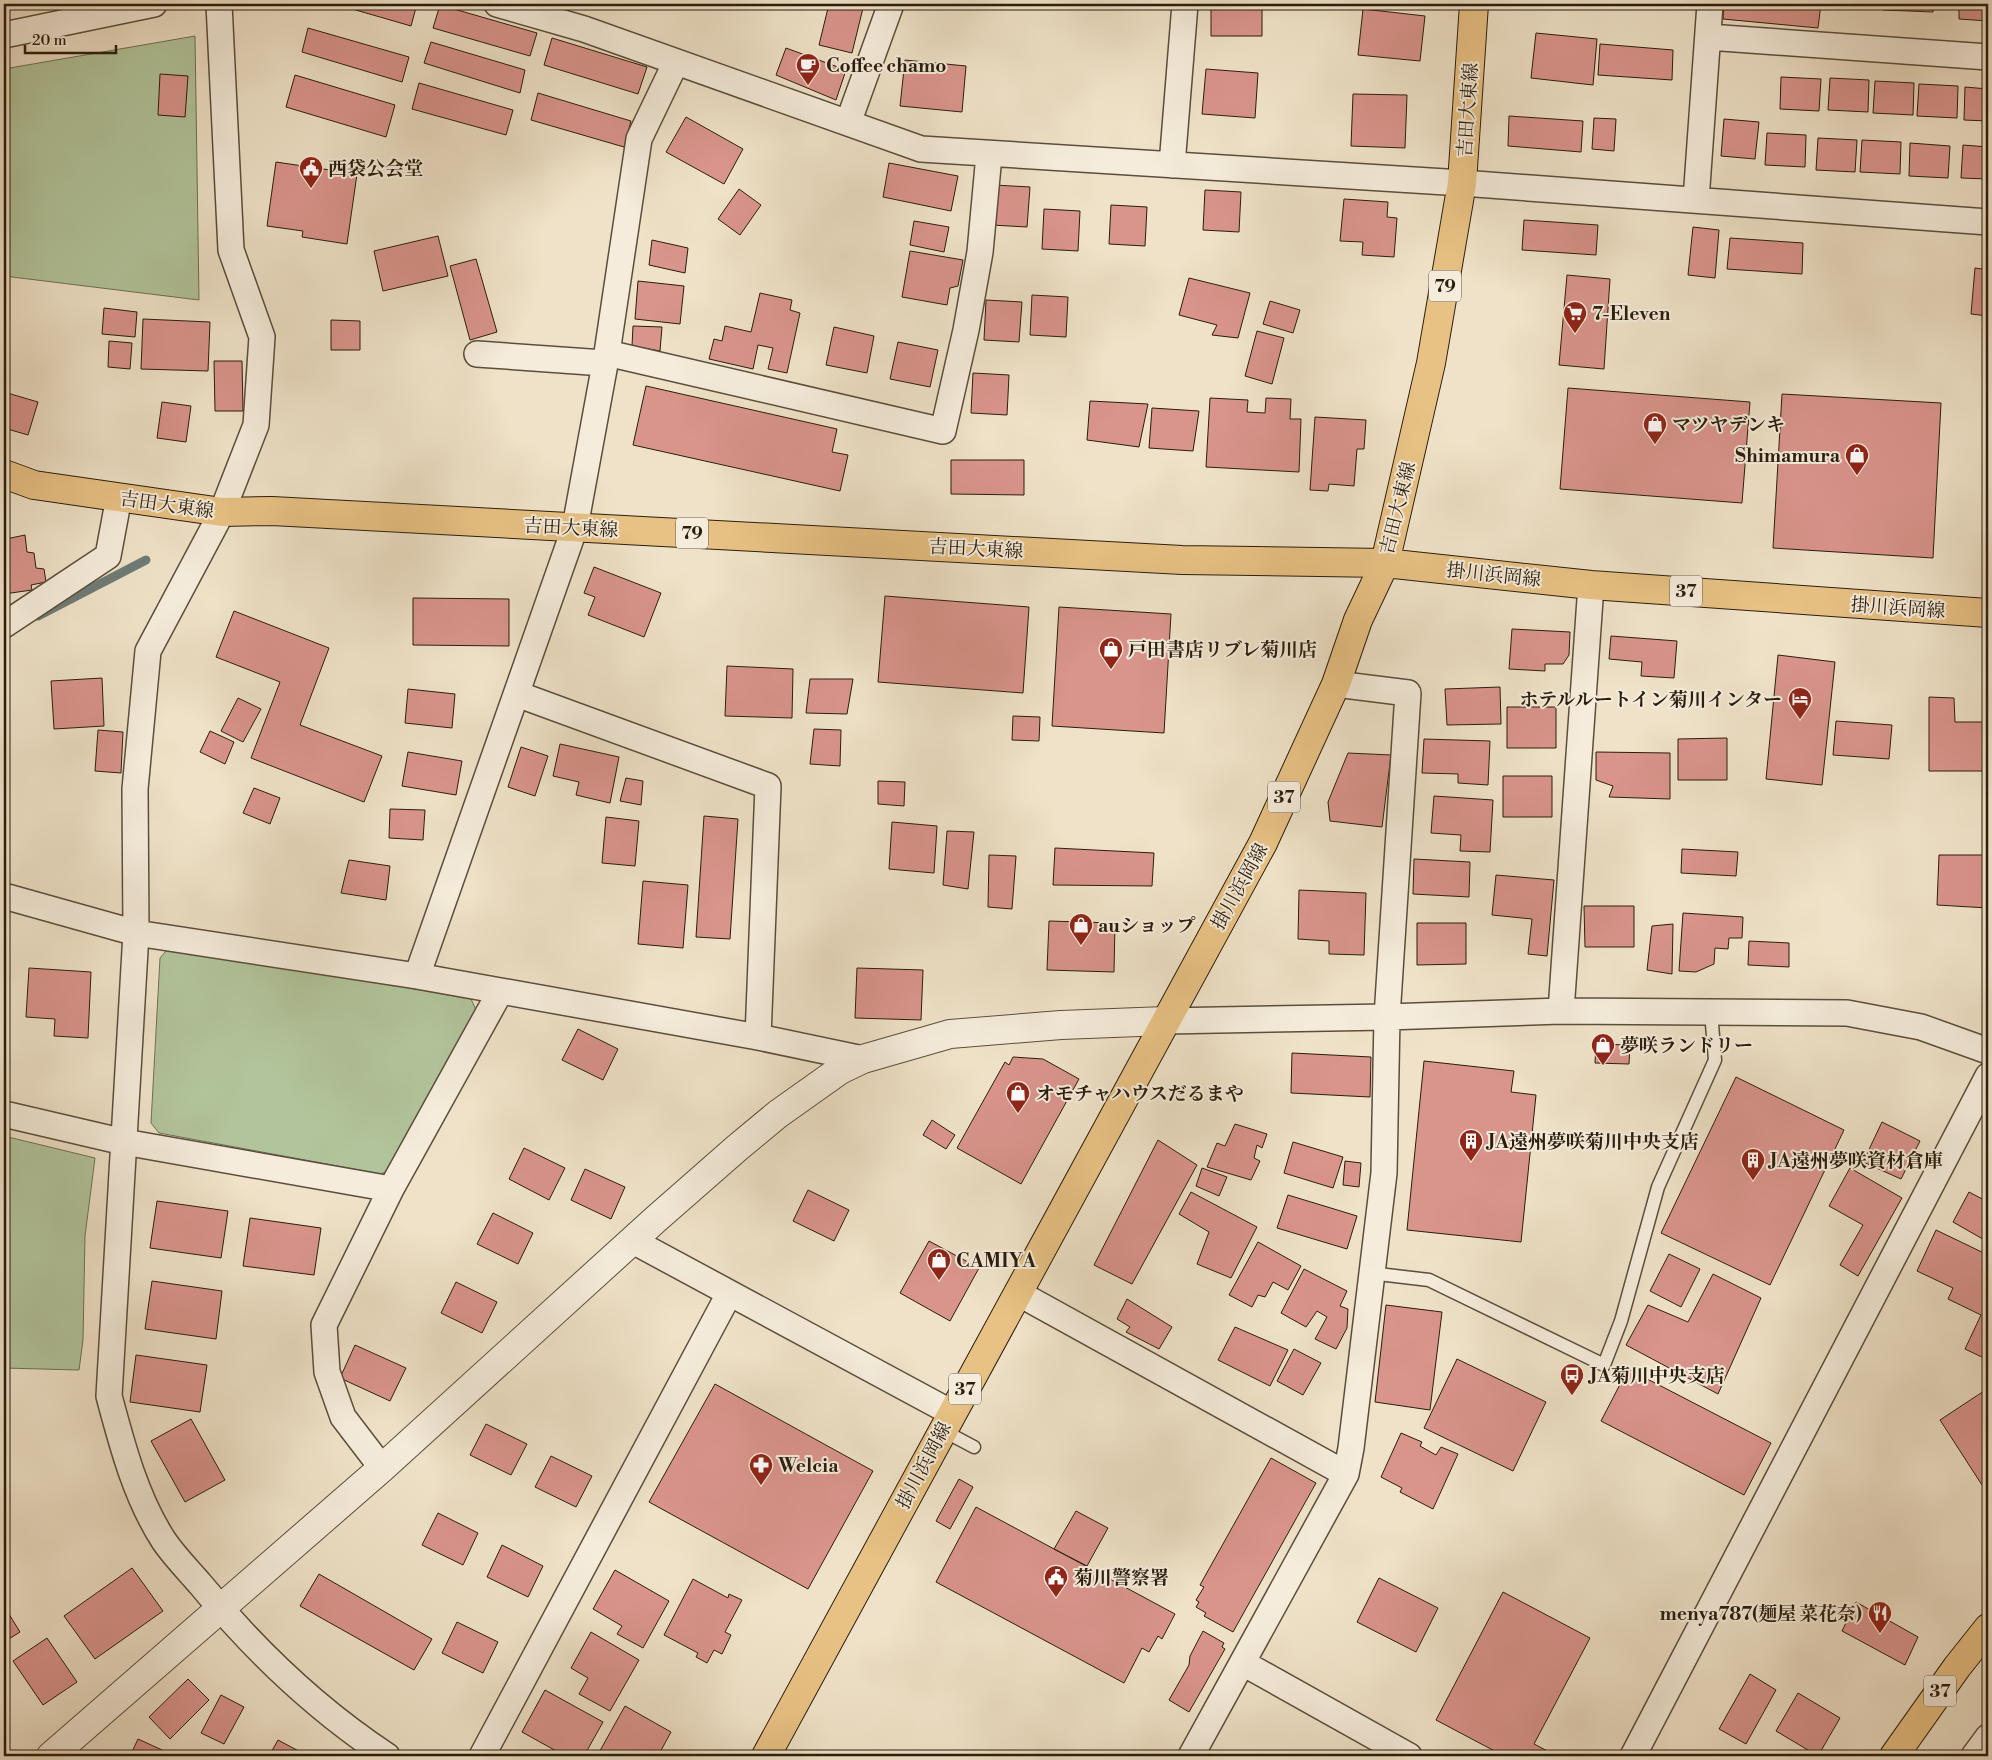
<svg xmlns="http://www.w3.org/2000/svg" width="1992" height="1760" font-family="'Libre Bodoni','Noto Serif JP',serif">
<rect width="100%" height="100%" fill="#efe2c8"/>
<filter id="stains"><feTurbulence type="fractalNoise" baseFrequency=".004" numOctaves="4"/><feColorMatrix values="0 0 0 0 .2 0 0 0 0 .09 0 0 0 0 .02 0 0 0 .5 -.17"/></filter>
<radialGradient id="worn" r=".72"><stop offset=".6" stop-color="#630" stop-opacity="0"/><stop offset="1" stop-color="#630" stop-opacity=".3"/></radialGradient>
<path fill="#b2c49b" stroke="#6e7054" d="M195,36L199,300L4,276V69Z
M171,945L471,999L477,1012L393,1168L381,1174L159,1133L151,1123L160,958Z
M4,1136L95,1158L85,1236L83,1340L79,1370L4,1368Z"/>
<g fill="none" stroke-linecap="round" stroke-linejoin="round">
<path stroke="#6f7c77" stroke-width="9" d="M38,616L146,560"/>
</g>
<path fill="#d9948c" stroke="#2a1d0d" d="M335,4H417L411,26Z
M829,4H864L852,53L819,45Z
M1211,4H1262V36H1211Z
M1724,4H1821L1818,28L1723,19Z
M1883,4H1934L1933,12L1883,10Z
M1959,4H1988V21L1959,19Z
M440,5L537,33L530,56L433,28Z
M1363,9L1425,16L1420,61L1358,55Z
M308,28L409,57L402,82L302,52Z
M1536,33L1597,39L1593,85L1531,78Z
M552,38L647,67L638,94L544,65Z
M431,42L525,70L520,93L424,63Z
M1600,44L1673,50L1672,80L1598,75Z
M786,48L846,70L836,100L776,75Z
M905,60L966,66L962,112L900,106Z
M1206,69L1258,73L1255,118L1202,114Z
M160,74L188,76L185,117L158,115Z
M295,75L395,105L386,137L286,107Z
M1781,77L1821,79L1819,111L1780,109Z
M1830,78L1869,80L1868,112L1828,110Z
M1875,81L1914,83L1913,115L1873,113Z
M419,83L513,110L506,135L412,109Z
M1919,84L1958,86L1957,118L1917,116Z
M1965,87L1988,89V121L1964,120Z
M538,93L631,121L624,147L531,120Z
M1353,94L1407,95L1405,148L1351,146Z
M1509,116L1583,121L1581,152L1508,146Z
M686,117L743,149L724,184L666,152Z
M1594,118L1616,119L1614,151L1592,149Z
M1724,119L1759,122L1755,159L1721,156Z
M1767,133L1806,135L1805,167L1765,165Z
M1818,138L1857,140L1855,172L1816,170Z
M1862,140L1901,142L1900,174L1860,172Z
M1910,143L1950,146L1948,178L1909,176Z
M1963,145L1988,147V179L1961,178Z
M276,162L357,174L347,244L302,237L303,231L267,226Z
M889,163L958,176L951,211L883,197Z
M994,185L1030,187L1027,227L991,225Z
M739,189L761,205L740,235L718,219Z
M1205,190L1241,192L1239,232L1203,230Z
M1344,199L1388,202L1387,217L1397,218L1394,257L1362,255L1363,242L1340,241Z
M1111,205L1147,207L1145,246L1109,244Z
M1044,209L1080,211L1078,251L1042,249Z
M1524,220L1598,225L1596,255L1522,250Z
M914,221L949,227L944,252L910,245Z
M1693,227L1719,230L1715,278L1688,275Z
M438,236L448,276L383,291L374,251Z
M1730,238L1803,243L1802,274L1727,269Z
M652,240L688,248L685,273L649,265Z
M910,251L963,260L958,286L950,288L947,305L902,297Z
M476,259L497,332L470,340L450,266Z
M1975,268L1988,270V316L1971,314Z
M1567,275L1610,279L1604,369L1559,365Z
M1189,278L1250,293L1238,338L1212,335L1217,325L1179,315Z
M638,281L684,286L680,324L635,319Z
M760,293L792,300L790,310L800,313L787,373L768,369L773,348L758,345L753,369L709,359L714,339L722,341L725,326L751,332Z
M1032,295L1068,297L1066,337L1030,335Z
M986,300L1022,302L1019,342L984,340Z
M1270,301L1300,310L1293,333L1263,324Z
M104,308L137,312L135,337L102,334Z
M143,319L210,322L208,371L141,369Z
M331,320L360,321V350H331Z
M633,326L662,327L660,351L632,346Z
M834,327L874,336L867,373L826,365Z
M1257,331L1284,338L1272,384L1245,376Z
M109,341L132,343L130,369L108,367Z
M898,342L938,350L930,387L890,379Z
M214,361H242L243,411H215Z
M973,373L1009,375L1007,415L971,413Z
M646,386L837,429L832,452L848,455L840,491L633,445Z
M1568,388L1750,402L1742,503L1560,489Z
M4,392L38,402L28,435L4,428Z
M1782,394L1941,403L1933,558L1773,548Z
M1210,398L1248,400L1247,412L1265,413L1266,398L1291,399L1290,419H1301L1299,472L1206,467Z
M1090,401L1148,404L1139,447L1087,440Z
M162,402L191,406L186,442L157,438Z
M1152,408L1199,411L1193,451L1149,448Z
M1315,417L1366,420L1364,449H1357L1354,486L1329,484L1328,491L1310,490Z
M951,460H1024V495L951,494Z
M4,531L6,539L25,535L27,552L34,553L36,568L44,569L46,582L31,585L32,590L4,594Z
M594,567L661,593L644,637L588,615L595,597L584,593Z
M885,596L1029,607L1023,693L878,682Z
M413,598L509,599V646L413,645Z
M1059,607L1171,614L1164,733L1052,726Z
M234,611L329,648L300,725L382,756L364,802L251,758L280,682L216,657Z
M1512,629L1570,632L1569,655L1563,664H1545V671L1509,669Z
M1611,636L1677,641L1674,678L1641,676L1642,662L1609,659Z
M1778,655L1835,662L1822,785L1766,779Z
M727,666L793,669L792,718L725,716Z
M102,678L104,726L54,729L51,681Z
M810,679H853L847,714L806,713Z
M1500,687L1501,724L1447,725L1445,689Z
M408,689L455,694L452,728L405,723Z
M1929,697L1954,698L1955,722H1988V771H1929Z
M238,698L261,709L243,742L221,731Z
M1507,707H1556V748H1507Z
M1013,716L1040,717L1039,741L1012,740Z
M1836,721L1892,725L1889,759L1833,755Z
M814,729L841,730L840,766L810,764Z
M98,730L123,732L121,773L95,771Z
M210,731L234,742L225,764L200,752Z
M1727,738V780H1678V739Z
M1424,739L1490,741L1488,785L1458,783V774L1422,773Z
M560,744L619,757L610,803L576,795L579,782L553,776Z
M521,747L548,756L535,796L508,787Z
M408,752L462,761L456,795L402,786Z
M1596,752L1670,753V799L1609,797L1613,786L1596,780Z
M1348,753L1391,755L1382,827L1330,821L1328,802Z
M1503,776H1552V817H1503Z
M626,778L643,781L641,805L620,801Z
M878,781L905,782L904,806L878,804Z
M254,788L280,798L270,824L243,813Z
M1434,796L1493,800L1490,852L1460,851L1461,835L1431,833Z
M390,809L425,810L423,840L389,838Z
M704,816L738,819L730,939L696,937Z
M606,817L639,821L635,866L602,863Z
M892,822L937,826L934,873L889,869Z
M947,831L974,832L968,889L943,885Z
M1055,848L1154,853L1152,886L1053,885Z
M1682,849L1738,852L1736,876L1681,873Z
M989,855L1016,856L1012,909L988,907Z
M1939,855H1988V908L1937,905Z
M1414,859L1470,862L1469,897L1413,894Z
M349,860L390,866L386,900L341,893Z
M1496,875L1554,880L1547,956L1528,954L1532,919L1492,915Z
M643,881L688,885L683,948L638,944Z
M1299,890L1366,893L1364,955L1329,954V941L1298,939Z
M1584,906H1634V947H1585Z
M1683,913L1743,917L1742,938H1729L1728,949L1715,948L1714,964L1696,972L1679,971Z
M1049,921L1115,923L1114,972L1047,970Z
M1417,923H1466V964L1417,965Z
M1673,924L1672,974L1647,970L1652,926Z
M1749,941L1789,943V967L1748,965Z
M29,968L91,972L88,1038L54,1036L55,1019L26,1017Z
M857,968L923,970L921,1020L855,1018Z
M578,1029L618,1049L603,1080L562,1060Z
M1596,1044L1630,1045L1629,1064L1595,1063Z
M1292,1053L1371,1057L1370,1097L1291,1093Z
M1013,1057L1043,1059L1079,1079L1021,1184L957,1148L1005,1062L1009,1065Z
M1424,1061L1514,1071L1511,1092L1536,1095L1521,1242L1407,1230Z
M1736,1077L1844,1130L1770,1285L1661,1233Z
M932,1120L955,1135L946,1149L923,1135Z
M1882,1122L1920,1141L1901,1179L1863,1162Z
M1235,1124L1267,1134L1262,1148L1257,1145L1254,1158L1260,1161L1251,1180L1207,1167L1217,1143L1225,1146Z
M1158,1140L1197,1165L1132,1284L1094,1265Z
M1293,1142L1343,1157L1333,1188L1284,1173Z
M524,1148L565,1168L549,1200L509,1179Z
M1988,1158V1173L1982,1170Z
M1345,1161L1361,1163L1359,1187L1343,1185Z
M1202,1168L1227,1177L1219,1196L1196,1186Z
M1850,1168L1902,1198L1858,1276L1840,1265L1863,1225L1829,1206Z
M585,1169L625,1187L611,1219L571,1200Z
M808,1190L849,1210L834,1241L793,1221Z
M1191,1192L1257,1227L1231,1278L1197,1264L1209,1232L1179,1214Z
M1969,1192L1988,1202V1242L1953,1222Z
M1288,1195L1357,1216L1347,1249L1277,1228Z
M157,1201L228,1211L221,1258L150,1248Z
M493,1213L533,1233L518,1264L477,1244Z
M250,1218L321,1228L314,1275L243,1266Z
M1936,1230L1988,1255V1263L1983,1273L1988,1275V1360L1965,1349L1981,1315L1948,1299L1953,1288L1917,1271Z
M929,1241L979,1268L950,1321L900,1293Z
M1258,1242L1301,1266L1288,1290L1273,1282L1265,1297L1258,1295L1252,1307L1229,1295Z
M1669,1254L1700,1269L1681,1307L1650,1291Z
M1304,1269L1347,1291L1340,1306L1348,1309L1347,1328L1336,1349L1315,1339L1327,1317L1317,1311L1306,1327L1281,1313Z
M1713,1274L1761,1298L1718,1394L1626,1345L1648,1305L1688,1322Z
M152,1281L222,1291L216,1339L145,1329Z
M456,1282L497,1302L482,1333L441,1313Z
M1127,1299L1172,1327L1159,1349L1126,1332L1130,1327L1117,1319Z
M1386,1305L1442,1312L1430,1410L1375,1402Z
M1235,1327L1288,1350L1270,1386L1218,1360Z
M355,1345L406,1368L390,1401L340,1378Z
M1294,1349L1321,1363L1303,1395L1277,1381Z
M136,1355L207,1365L200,1412L130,1402Z
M1457,1359L1546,1402L1513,1471L1424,1428Z
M1628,1369L1771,1443L1744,1495L1601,1421Z
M715,1384L873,1471L808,1589L649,1502Z
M1987,1389L1988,1481L1982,1485L1940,1420Z
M191,1419L225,1480L185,1502L151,1441Z
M486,1424L527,1444L511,1475L470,1455Z
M1401,1433L1422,1442L1420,1446L1436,1455L1441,1447L1458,1454L1433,1509L1400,1492L1402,1488L1381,1477Z
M551,1456L592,1476L576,1507L535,1487Z
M1271,1458L1316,1483L1233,1632L1204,1616L1206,1613L1196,1607L1199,1602L1196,1600L1204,1587L1200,1585Z
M959,1479L973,1487L950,1529L936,1521Z
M976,1507L1175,1614L1162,1639L1158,1636L1149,1652L1142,1648L1124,1683L936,1582Z
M1076,1511L1108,1528L1087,1566L1054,1549Z
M438,1513L478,1533L463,1565L422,1545Z
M502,1545L543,1566L528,1597L487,1577Z
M132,1568L163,1611L95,1659L64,1616Z
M615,1570L669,1601L643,1648L617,1634L622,1626L593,1609Z
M319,1574L432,1639L414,1670L300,1606Z
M1379,1578L1438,1608L1416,1652L1357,1622Z
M693,1579L728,1598L729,1594L742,1600L725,1632L731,1635L722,1654L714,1650L707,1663L696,1657L698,1653L664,1635Z
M1503,1592L1590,1638L1534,1744L1557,1756H1504L1436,1720Z
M1856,1602L1918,1637L1905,1665L1842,1631Z
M4,1606L20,1632L4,1642Z
M457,1622L498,1642L483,1673L442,1653Z
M1203,1631L1224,1643L1222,1647L1225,1649L1189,1712L1169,1700L1189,1665L1190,1656Z
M591,1632L639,1660L610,1711L579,1694L588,1678L571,1668Z
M47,1638L77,1682L43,1705L13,1661Z
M1750,1674L1776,1690L1746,1744L1719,1729Z
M188,1679L209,1700L170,1739L149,1717Z
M545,1690L603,1722L584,1756H555L558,1752L522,1732Z
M1798,1693L1840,1718L1818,1756L1776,1731Z
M221,1695L244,1707L224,1744L201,1733Z
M625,1706L671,1732L658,1756H597Z
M138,1739L173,1755L172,1756H130Z
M278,1740L308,1756H269Z"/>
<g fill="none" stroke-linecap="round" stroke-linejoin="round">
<g stroke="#5b4e3c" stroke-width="15">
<path id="service" d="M1370,1273L1429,1280L1604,1365L1621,1321L1658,1187L1715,1060L1711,1012
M942,1430L974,1447"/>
</g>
<g stroke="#5b4e3c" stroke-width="28">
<path id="minor" d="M219,4L231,250L262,337L256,425L222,512L148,651L135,789L136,933L109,1396C122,1445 136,1498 164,1541C175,1557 189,1571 201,1585C255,1651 316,1709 387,1756
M497,4L584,29L921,149L1462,183L1988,222
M4,35L154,4
M1708,37L1988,57
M848,123L891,4
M1172,165L1185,4
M1696,200L1710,4
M607,353L943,431L966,330L980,252L989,155
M477,354L604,363
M4,625L108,556L119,497
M517,694L768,786L758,1037
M4,896L136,933L417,976L758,1037L863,1059
M417,976L575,527L607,353L639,139L676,62
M1561,1011L1591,585
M1165,1021L1387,1017L1561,1011L1847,1013L1921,1027L1988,1051
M4,1114L124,1142L391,1189
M633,1241L952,1413
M1018,1293L1346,1474
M382,1468L343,1417L327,1372L324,1325L391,1189L500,992
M1243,1663L1409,1756
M482,1756L729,1294
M1191,1756L1346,1474L1351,1448L1384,1173L1387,1017L1408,693L1336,684
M1633,1756L1988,1076
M1974,1756L1988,1737"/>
</g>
<g stroke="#5b4e3c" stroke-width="30">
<path id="tertiary" d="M51,1756L382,1468L656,1219L737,1148L778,1114L840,1070L863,1059L950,1034L1061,1025L1165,1021"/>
</g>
<g stroke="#2a1d0d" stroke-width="30">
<path id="primary" d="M4,474L34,485L222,512L272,511L1182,560L1385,563L1591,585L1988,613
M766,1756L1263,843L1336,684L1358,620L1385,563L1431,363L1462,183L1474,4
M1894,1756L1957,1667L1988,1628"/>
</g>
<use href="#service" stroke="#f5ecdb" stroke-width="12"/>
<use href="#minor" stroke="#f5ecdb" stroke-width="25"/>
<use href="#tertiary" stroke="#f5ecdb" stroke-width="28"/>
<use href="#primary" stroke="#e8c184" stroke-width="28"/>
</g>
<defs>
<g id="cafe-pin" transform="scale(1.25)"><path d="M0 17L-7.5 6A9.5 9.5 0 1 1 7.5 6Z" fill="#8f2418" stroke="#f5ecdb"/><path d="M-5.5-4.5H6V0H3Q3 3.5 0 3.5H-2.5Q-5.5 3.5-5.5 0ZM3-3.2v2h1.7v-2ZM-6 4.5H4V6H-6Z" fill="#fff"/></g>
<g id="civic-pin" transform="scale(1.25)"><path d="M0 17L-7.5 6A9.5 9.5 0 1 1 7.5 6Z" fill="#8f2418" stroke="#f5ecdb"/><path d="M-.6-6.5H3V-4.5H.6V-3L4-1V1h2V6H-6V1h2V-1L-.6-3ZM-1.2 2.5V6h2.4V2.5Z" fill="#fff"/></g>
<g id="supermarket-pin" transform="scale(1.25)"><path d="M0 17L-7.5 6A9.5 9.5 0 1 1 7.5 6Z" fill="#8f2418" stroke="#f5ecdb"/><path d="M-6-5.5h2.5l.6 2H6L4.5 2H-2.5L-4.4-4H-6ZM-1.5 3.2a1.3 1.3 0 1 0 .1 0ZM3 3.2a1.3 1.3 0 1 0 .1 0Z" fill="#fff"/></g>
<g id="shop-pin" transform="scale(1.25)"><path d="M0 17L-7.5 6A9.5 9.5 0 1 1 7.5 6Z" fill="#8f2418" stroke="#f5ecdb"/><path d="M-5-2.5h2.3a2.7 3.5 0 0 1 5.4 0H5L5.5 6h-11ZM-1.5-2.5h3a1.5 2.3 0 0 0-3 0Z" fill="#fff"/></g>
<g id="hotel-pin" transform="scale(1.25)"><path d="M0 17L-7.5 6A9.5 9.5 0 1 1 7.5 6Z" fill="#8f2418" stroke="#f5ecdb"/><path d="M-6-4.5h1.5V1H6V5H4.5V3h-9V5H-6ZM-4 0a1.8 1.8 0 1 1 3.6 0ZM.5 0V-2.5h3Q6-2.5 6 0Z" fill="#fff"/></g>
<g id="building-pin" transform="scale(1.25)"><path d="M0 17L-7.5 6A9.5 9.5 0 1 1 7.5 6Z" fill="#8f2418" stroke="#f5ecdb"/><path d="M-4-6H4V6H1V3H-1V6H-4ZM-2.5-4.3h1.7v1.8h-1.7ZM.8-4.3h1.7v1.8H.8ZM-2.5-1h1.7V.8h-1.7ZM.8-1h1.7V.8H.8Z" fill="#fff"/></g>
<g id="bus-pin" transform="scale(1.25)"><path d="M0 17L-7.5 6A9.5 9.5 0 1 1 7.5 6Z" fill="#8f2418" stroke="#f5ecdb"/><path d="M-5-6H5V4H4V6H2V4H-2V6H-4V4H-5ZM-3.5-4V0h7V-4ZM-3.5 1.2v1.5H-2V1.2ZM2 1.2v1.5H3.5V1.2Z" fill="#fff"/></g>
<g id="pharmacy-pin" transform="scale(1.25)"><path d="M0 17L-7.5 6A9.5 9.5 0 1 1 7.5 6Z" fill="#8f2418" stroke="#f5ecdb"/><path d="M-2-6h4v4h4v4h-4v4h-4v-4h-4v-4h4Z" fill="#fff"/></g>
<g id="restaurant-pin" transform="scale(1.25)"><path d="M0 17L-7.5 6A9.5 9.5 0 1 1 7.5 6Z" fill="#8f2418" stroke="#f5ecdb"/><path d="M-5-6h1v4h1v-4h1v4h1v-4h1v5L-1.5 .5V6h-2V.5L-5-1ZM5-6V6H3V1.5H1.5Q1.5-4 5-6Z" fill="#fff"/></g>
</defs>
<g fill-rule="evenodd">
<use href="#cafe-pin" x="808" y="65"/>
<use href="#civic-pin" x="311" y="168"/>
<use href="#supermarket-pin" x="1575" y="313"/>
<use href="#shop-pin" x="1655" y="424"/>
<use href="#shop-pin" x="1857" y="455"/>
<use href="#shop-pin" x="1111" y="649"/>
<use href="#hotel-pin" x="1800" y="699"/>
<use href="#shop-pin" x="1081" y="925"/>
<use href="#shop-pin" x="1603" y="1045"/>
<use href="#shop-pin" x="1018" y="1093"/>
<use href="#building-pin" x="1471" y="1141"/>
<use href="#building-pin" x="1753" y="1160"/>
<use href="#shop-pin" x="939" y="1260"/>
<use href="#bus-pin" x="1572" y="1375"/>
<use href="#pharmacy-pin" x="761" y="1465"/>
<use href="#civic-pin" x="1056" y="1577"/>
<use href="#restaurant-pin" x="1880" y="1613"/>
</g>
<g text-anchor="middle" stroke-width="4" stroke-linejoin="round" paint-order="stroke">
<g fill="#f5ecdb" stroke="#675b4b" stroke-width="1">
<rect x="1429" y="270.5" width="32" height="31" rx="4"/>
<rect x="676" y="517.5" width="32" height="31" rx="4"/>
<rect x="1670" y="575.5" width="32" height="31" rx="4"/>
<rect x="1268" y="781.5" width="32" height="31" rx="4"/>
<rect x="949" y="1373.5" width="32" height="31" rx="4"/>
<rect x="1924" y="1675.5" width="32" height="31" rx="4"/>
</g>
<g font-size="18" font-weight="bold" fill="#2a1d0d">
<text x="1445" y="292">79</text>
<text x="692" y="539">79</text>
<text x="1686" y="597">37</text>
<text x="1284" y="803">37</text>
<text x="965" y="1395">37</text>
<text x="1940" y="1697">37</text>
</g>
<g font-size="19" font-weight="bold" fill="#2a1d0d" stroke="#f5ecdb" text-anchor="start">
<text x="826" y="72">Coffee chamo</text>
<text x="328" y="175">西袋公会堂</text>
<text x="1592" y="320">7-Eleven</text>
<text x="1672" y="431">マツヤデンキ</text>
<text x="1840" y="462" text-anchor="end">Shimamura</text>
<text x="1128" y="656">戸田書店リブレ菊川店</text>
<text x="1782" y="706" text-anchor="end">ホテルルートイン菊川インター</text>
<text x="1098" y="932">auショップ</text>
<text x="1620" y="1052">夢咲ランドリー</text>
<text x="1036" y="1100">オモチャハウスだるまや</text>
<text x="1488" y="1148">JA遠州夢咲菊川中央支店</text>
<text x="1770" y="1167">JA遠州夢咲資材倉庫</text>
<text x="956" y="1267">CAMIYA</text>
<text x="1590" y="1382">JA菊川中央支店</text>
<text x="778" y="1472">Welcia</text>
<text x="1074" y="1584">菊川警察署</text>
<text x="1862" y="1620" text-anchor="end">menya787(麺屋 菜花奈)</text>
</g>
<g font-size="19" fill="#2a1d0d" stroke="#f5ecdb">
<text transform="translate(1467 110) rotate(-86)" y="7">吉田大東線</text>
<text transform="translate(167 504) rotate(8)" y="7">吉田大東線</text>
<text transform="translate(1397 508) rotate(-76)" y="7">吉田大東線</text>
<text transform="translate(571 527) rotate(3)" y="7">吉田大東線</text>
<text transform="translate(976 548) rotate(3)" y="7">吉田大東線</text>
<text transform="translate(1494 574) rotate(6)" y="7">掛川浜岡線</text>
<text transform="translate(1898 607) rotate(4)" y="7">掛川浜岡線</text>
<text transform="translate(1239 886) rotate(-61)" y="7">掛川浜岡線</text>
<text transform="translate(923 1465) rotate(-62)" y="7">掛川浜岡線</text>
</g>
</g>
<rect width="1992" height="1760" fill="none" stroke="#efe2c8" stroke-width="20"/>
<rect x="5" y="5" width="1982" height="1750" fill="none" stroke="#2a1d0d" stroke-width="2.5"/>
<rect x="10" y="10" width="1972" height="1740" fill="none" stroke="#2a1d0d"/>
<path d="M25 45v8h91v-8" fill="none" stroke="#2a1d0d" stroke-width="2.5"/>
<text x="32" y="45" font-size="15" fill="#2a1d0d" stroke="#f5ecdb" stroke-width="4" paint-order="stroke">20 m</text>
<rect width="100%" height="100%" filter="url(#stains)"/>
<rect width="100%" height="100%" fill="url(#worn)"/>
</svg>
